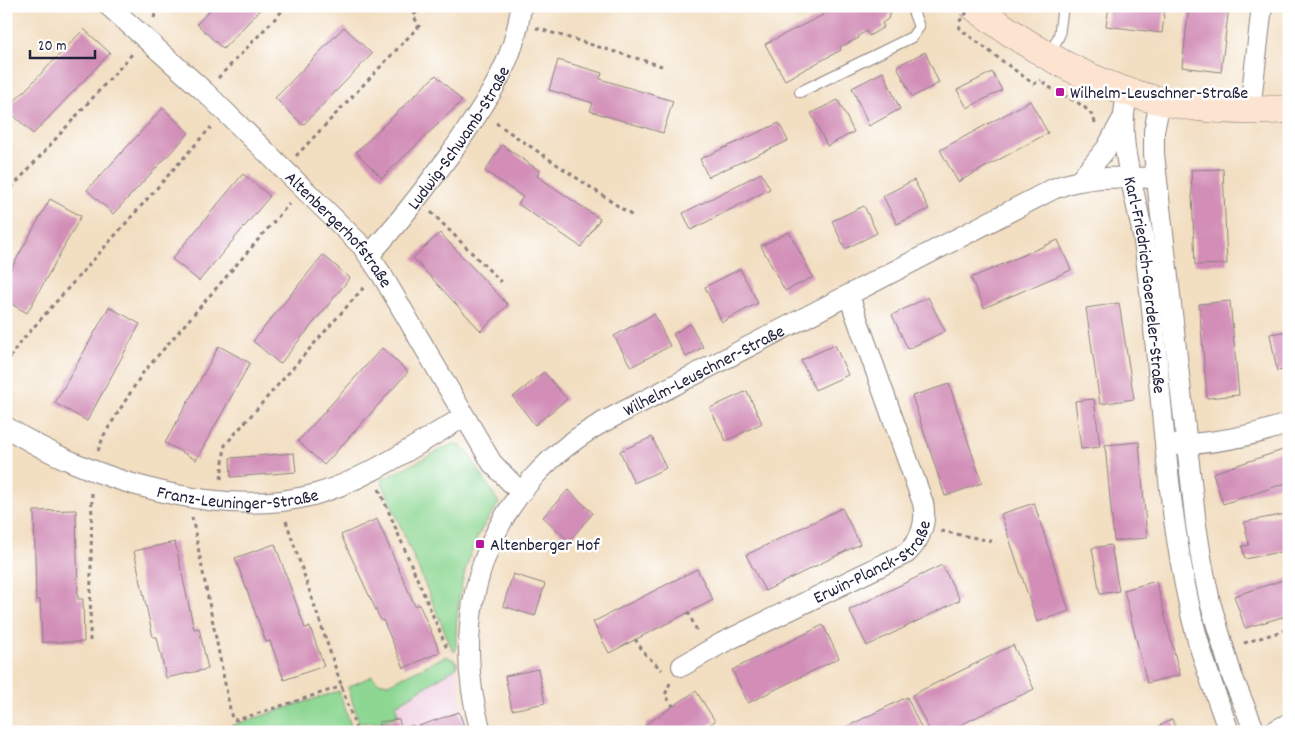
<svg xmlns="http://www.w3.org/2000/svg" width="1295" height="738" font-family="Dekko,sans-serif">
<rect width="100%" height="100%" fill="#fff"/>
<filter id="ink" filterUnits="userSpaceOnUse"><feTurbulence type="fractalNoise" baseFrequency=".02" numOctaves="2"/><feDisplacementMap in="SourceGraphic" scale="10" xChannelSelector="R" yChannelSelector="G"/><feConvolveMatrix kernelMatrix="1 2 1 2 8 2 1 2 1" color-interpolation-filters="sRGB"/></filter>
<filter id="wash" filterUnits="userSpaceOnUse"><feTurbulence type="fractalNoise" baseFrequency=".0096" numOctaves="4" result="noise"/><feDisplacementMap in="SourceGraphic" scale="20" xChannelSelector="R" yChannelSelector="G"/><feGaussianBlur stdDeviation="1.12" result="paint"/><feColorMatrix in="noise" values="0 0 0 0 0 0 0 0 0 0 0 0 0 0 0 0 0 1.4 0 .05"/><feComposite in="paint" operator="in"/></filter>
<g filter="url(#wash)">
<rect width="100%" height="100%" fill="#f2dec1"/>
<path fill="#f1d0e3" d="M457,667L461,705L469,732H401L396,705Z"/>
<path fill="#8dd793" stroke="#587c67" d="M452,444L460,446L466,450L499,503C492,514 483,525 478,536C461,572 455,612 456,651H453L381,480Z
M1182,462L1235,702L1227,705L1198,611L1175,464Z
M446,656L456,661L457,667L396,705L398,716L379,722L359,723L348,687L372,676L378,682L388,684Z
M339,691L351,726L328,732H228L227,727Z"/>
<g id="blocks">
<path fill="#d28eb7" d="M214,6H264L223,49L197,24Z
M834,6H892L888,19L882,23L884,27L869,36L867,31L858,36L859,38L840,47L841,50L785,80L765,44L823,15L821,12Z
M1109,6H1165L1162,33L1106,26Z
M1189,6H1229L1221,72L1182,67Z
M344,27L372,54L303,125L275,98Z
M84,29L110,53L33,134L7,109Z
M925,52L939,83L912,97L897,66Z
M558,60L602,73L600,79L673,101L663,133L590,111L593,103L549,90Z
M883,72L900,109L869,126L852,88Z
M992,72L1002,90L967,108L957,90Z
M436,75L462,101L382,178L356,152Z
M838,100L854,132L827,146L811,113Z
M1030,101L1048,133L958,182L940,150Z
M163,108L189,133L113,214L87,190Z
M779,123L788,141L708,177L700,159Z
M502,145L540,171L537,176L600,219L581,247L518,204L523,197L485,171Z
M1223,169L1227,264L1195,265L1191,170Z
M761,173L770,189L691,230L683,213Z
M243,174L270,196L199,281L172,259Z
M914,180L929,209L897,224L883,196Z
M50,199L81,216L27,313L6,301V278Z
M864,206L877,233L845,249L832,221Z
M789,232L813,277L785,291L761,246Z
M440,233L508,305L481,331L413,258Z
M1058,240L1071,270L984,308L971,278Z
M323,255L350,278L280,364L253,341Z
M740,269L758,303L722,322L705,287Z
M928,297L945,331L908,349L892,315Z
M1230,301L1239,395L1207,398L1199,304Z
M1119,303L1134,399L1100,404L1086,308Z
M109,307L140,324L87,421L55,403Z
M654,314L670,346L631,367L614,336Z
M690,324L703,347L686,357L673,334Z
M1289,331V369L1277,371L1270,334Z
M835,345L848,375L815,390L801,360Z
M219,346L250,363L196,460L165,443Z
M382,348L408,372L324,465L298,441Z
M544,372L567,399L535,425L513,397Z
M949,384L982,483L945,496L912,396Z
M747,391L762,423L726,441L710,408Z
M1094,399L1100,447L1081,449L1075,401Z
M652,437L666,468L634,483L620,451Z
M1139,442L1147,538L1114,541L1105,445Z
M1289,448V482L1223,504L1213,473Z
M294,453L296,472L231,477L230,458Z
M568,490L593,513L569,541L543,517Z
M1034,503L1069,611L1037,622L1001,514Z
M842,508L860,544L765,591L746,555Z
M76,510L78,599H83L84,642H42L40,600H36L34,511Z
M1286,514L1289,529V550L1245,559L1242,546L1249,545L1244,522Z
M377,519L415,606L419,604L440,652L404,668L383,620L381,621L341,535Z
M175,542L194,629L199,628L208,669L166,678L157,637H153L134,551Z
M275,544L305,628L310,627L324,666L284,680L270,641L266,642L235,558Z
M1111,545L1119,591L1100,594L1092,548Z
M942,565L960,600L867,646L849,610Z
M697,569L713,600L609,653L593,622Z
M513,574L545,584L535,616L503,606Z
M1289,578V615L1245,628L1234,596Z
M1156,581L1180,675L1147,683L1124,590Z
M823,625L839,658L748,703L732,670Z
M1013,645L1034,689L946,732H930L912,695Z
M538,669L545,703L512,710L505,676Z
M696,691L715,721L698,732H649L645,725Z
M907,697L923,732H836Z
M459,712L466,732H380L379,722L399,719L401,729L413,725V728Z
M1172,719L1178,732H1148Z"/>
</g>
</g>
<g filter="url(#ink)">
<use href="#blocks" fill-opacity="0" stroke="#8a807e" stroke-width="1"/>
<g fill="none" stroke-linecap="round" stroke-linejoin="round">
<g stroke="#8a807e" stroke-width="12">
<path id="lane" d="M1049,55L1059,36L1063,6
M800,92L912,37L919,27L911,6"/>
</g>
<g stroke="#8a807e" stroke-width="22">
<g id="street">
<path id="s1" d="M109,6L205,92L362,246L382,275L492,463L521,493"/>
<path id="s2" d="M1128,93C1114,139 1137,195 1144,242C1161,364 1163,489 1190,609C1199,651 1215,692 1229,732"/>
<path d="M1160,102L1154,131V154L1196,525L1202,563L1210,602L1232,676L1255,732"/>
<path d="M1250,110L1262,6"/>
<path d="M1081,179L1106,149L1122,120"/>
<path id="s3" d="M369,255C399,223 425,189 451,153C483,107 515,64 521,6"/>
<path id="s4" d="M6,427C87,479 219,520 313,495C365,481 418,443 464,417"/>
<path d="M1175,445C1214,443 1251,437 1289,423"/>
<path id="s5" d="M682,666L722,643L907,553C921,539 927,524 923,503L849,296"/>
<path id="s6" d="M481,732C445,608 491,482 607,420L1053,189C1086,175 1121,177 1156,178"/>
<path d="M1273,732L1289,723"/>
</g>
</g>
<g stroke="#8a807e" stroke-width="29">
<path id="secondary" d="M973,6C1076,82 1158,118 1289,109"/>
</g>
<path stroke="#8a807e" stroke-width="3" stroke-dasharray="4 4" stroke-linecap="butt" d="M154,18L157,6
M536,28L662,66
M1001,60L1034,84L1041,80
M218,78L287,6
M1043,82C1058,97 1091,102 1095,123
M496,123L634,217
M296,156L419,26L413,15L427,6
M6,194L133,53
M431,212L501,282
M6,365L17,346L211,127
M98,451L104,435L142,374L289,204
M221,479L225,445L365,286
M379,489L448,651
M192,517L232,719L237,720L343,686
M286,521L357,732
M941,531L996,542
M688,612L698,633
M1283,616L1289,626
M635,639L645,654L662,670
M90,641L92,491
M1244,643L1289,629
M670,683L665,695L673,706"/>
<use href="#lane" stroke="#fff" stroke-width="10"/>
<use href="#street" stroke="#fff" stroke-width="20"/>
<use href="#secondary" stroke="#fde4d1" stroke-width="28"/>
<path stroke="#8a807e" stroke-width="3" stroke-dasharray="4 4" stroke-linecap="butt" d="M972,6L959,22L960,29L1001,60"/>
</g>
</g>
<g fill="#b5179e" stroke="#fff" stroke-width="2">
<rect x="1055" y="87" width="10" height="10" rx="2.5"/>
<rect x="475" y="539" width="10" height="10" rx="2.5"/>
</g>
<g text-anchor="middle" stroke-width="5" stroke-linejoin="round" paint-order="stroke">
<g font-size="18" fill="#22223b" stroke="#fff" text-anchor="start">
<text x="1070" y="98">Wilhelm-Leuschner-Straße</text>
<text x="490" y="550">Altenberger Hof</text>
</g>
<g font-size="18" fill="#22223b" stroke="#fff">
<text dy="6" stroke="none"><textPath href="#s3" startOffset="148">Ludwig-Schwamb-Straße</textPath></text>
<text dy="6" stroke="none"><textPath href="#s1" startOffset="321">Altenbergerhofstraße</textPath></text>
<text dy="6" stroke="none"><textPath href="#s2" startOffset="194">Karl-Friedrich-Goerdeler-Straße</textPath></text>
<text dy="6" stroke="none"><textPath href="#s6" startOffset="474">Wilhelm-Leuschner-Straße</textPath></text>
<text dy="6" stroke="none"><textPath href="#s4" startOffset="246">Franz-Leuninger-Straße</textPath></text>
<text dy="6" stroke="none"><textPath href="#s5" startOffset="219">Erwin-Planck-Straße</textPath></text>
</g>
</g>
<rect width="1295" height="738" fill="none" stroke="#fff" stroke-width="25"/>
<path d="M30 50v8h65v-8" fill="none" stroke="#22223b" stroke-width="2.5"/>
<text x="38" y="50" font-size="15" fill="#22223b" stroke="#ffffff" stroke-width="4" paint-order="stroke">20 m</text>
</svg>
